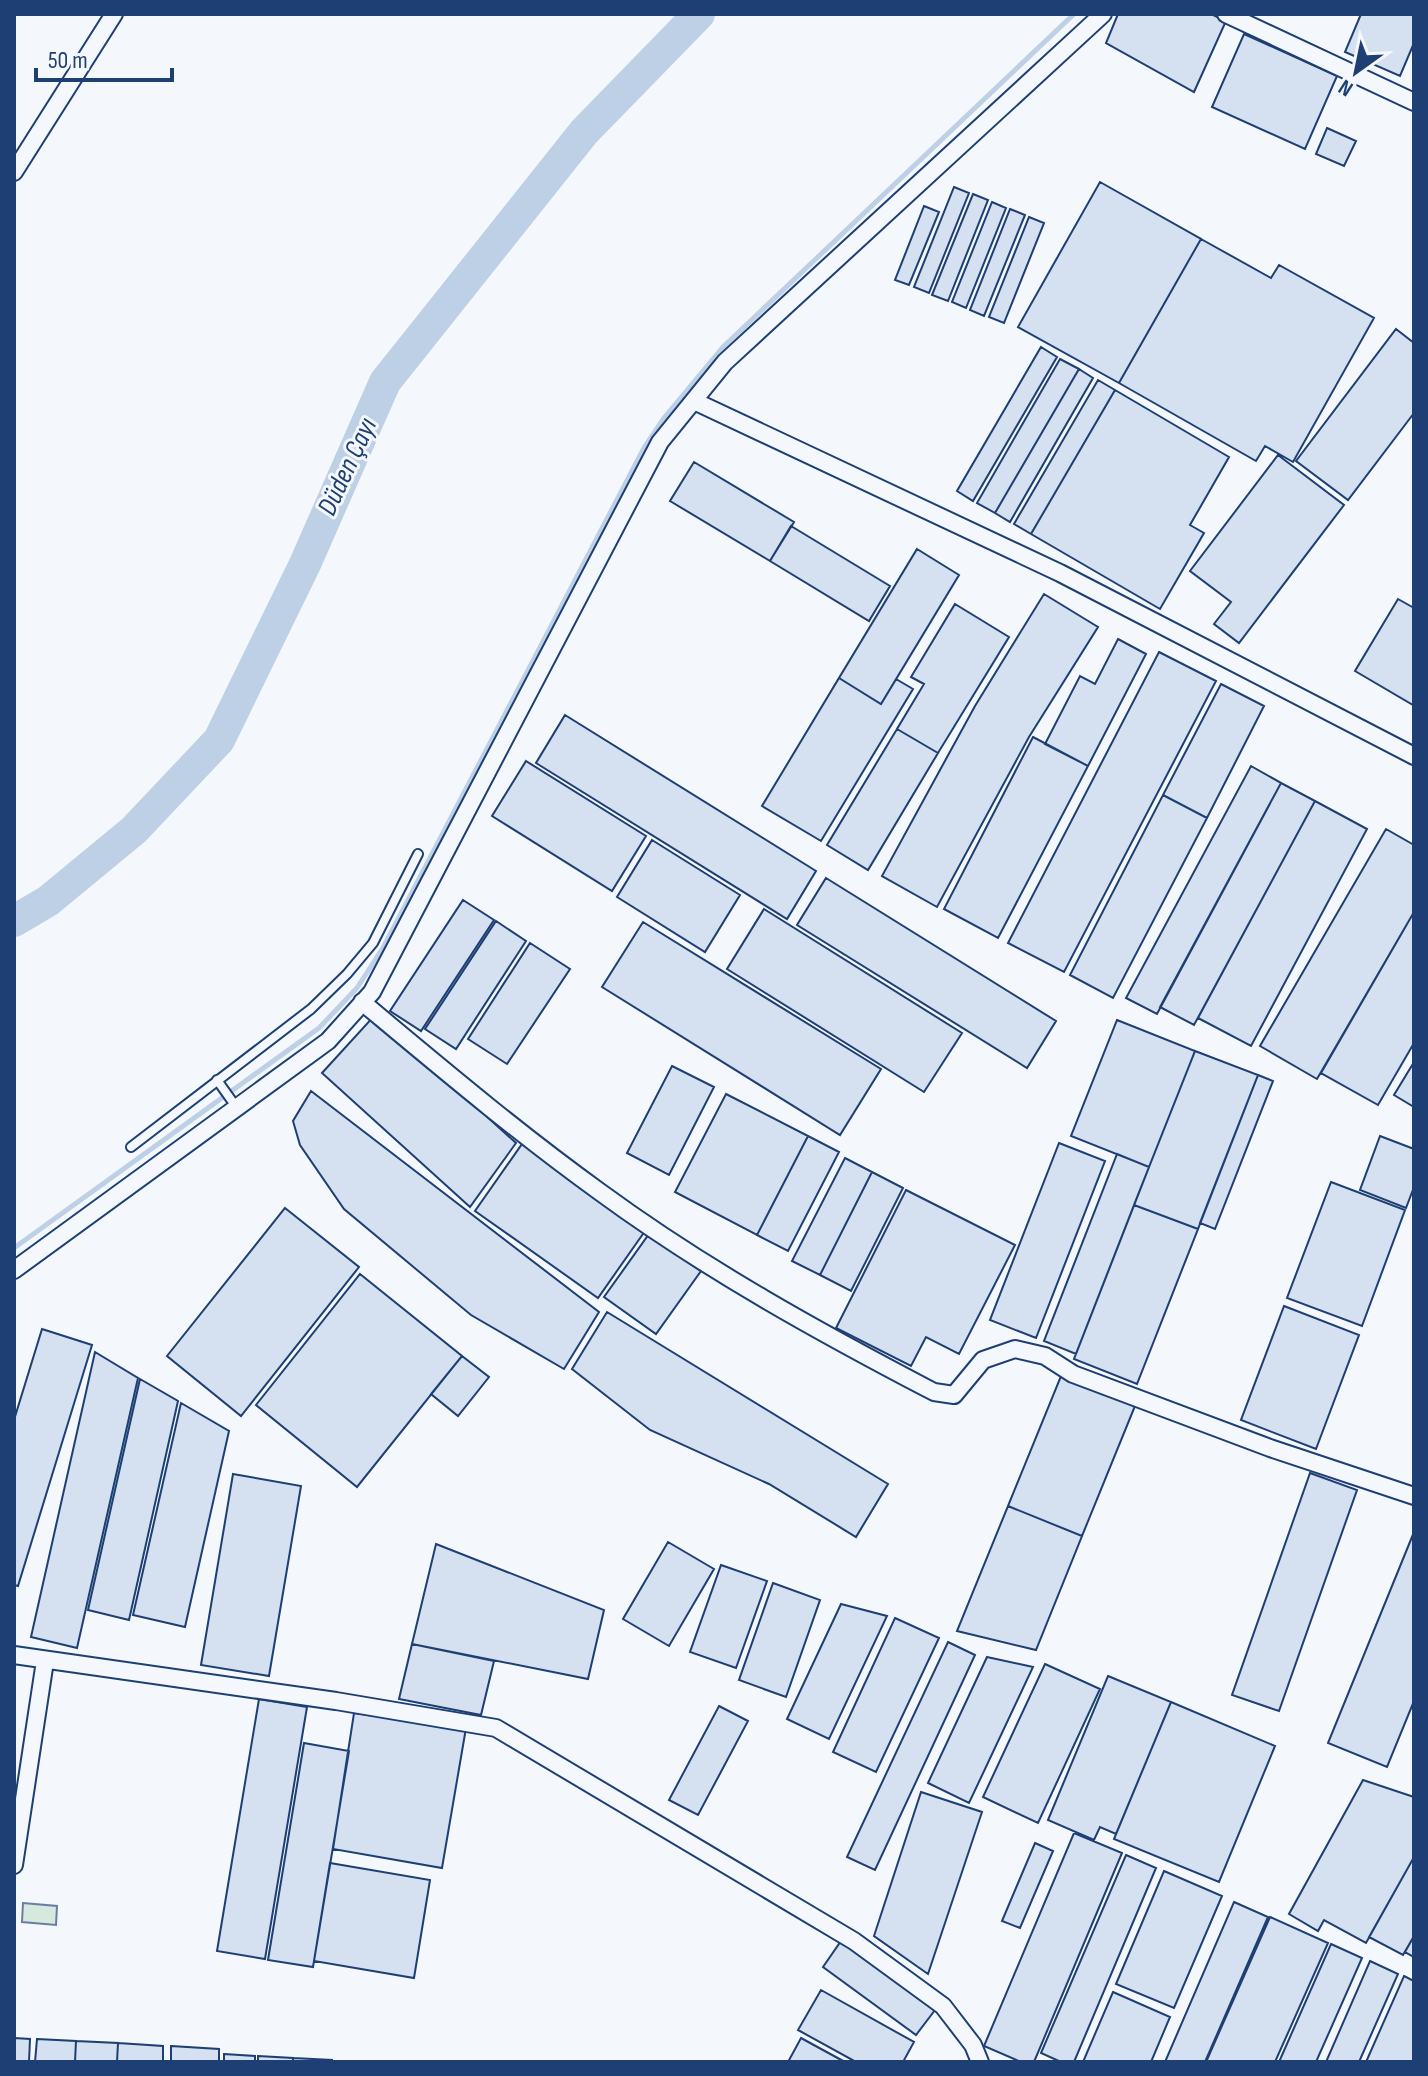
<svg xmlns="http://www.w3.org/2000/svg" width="1428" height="2076" font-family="'Sofia Sans Condensed',sans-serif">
<rect width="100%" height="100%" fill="#f4f7fb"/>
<path fill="#d7e8df" stroke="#687fa3" stroke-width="2" d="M23,1903L57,1906L56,1925L22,1922Z"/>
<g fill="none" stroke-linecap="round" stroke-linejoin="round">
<path stroke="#bed0e5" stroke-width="5" d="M14,1248L319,1028L357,988L383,948L644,448L664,418L723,347L1074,14"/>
<path stroke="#bed0e5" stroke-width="32" d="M14,921L48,901L134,830L219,740L305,564L385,382L584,132L699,14"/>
</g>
<path fill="#d5e0f0" stroke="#1d3f73" stroke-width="2" d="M1118,14H1211L1226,21L1194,92L1106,43Z
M1361,14H1414V43L1400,76L1345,52Z
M1244,34L1337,76L1305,149L1212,107Z
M1327,128L1356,141L1344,166L1316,154Z
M1100,182L1201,239L1119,383L1018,327Z
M954,187L969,193L929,293L914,287Z
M973,194L988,200L948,301L932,295Z
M992,202L1006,208L966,308L952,302Z
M924,206L939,212L909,285L895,280Z
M1010,209L1025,215L984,316L970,310Z
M1029,217L1044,223L1004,323L989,317Z
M1201,239L1271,278L1279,265L1374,318L1293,462L1265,446L1256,461L1119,383Z
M1396,329L1414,343V413L1348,500L1296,461Z
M1041,347L1057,357L973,501L957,491Z
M1060,359L1079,369L995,513L977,503Z
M1079,369L1093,378L1010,522L995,513Z
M1098,380L1115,390L1031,534L1014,524Z
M1115,390L1229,457L1190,525L1204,533L1160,609L1031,534Z
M1278,455L1344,505L1239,643L1214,624L1231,602L1190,571Z
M694,462L794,522L770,561L670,501Z
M791,526L890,586L869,621L770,561Z
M917,549L959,575L881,704L839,678Z
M1044,594L1098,627L1029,737L937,907L882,876L975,706Z
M1398,599L1414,608L1413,705L1355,671Z
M955,604L1009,637L938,753L897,729L924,684L911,677Z
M1118,639L1146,654L1088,766L1045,744L1080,676L1095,684Z
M1159,652L1216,681L1064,972L1008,943Z
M839,678L881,704L896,679L913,689L821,841L762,806Z
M1221,684L1264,706L1207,818L1163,795Z
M565,715L816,871L787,919L536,763Z
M897,729L938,753L868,870L827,845Z
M1033,737L1088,766L998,938L944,909Z
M526,761L646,836L612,891L492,816Z
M1251,766L1281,783L1157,1014L1126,998Z
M1281,783L1315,801L1194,1025L1160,1007Z
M1163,795L1207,818L1113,998L1070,975Z
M1315,801L1367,829L1251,1046L1198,1018Z
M1386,829L1414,845V912L1317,1079L1260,1046Z
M652,840L740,895L705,952L617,897Z
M826,878L1056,1021L1027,1068L797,925Z
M463,900L494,920L421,1031L390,1011Z
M764,909L962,1033L924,1092L727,969Z
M1414,912V1043L1378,1105L1321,1073Z
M496,921L526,941L456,1049L425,1029Z
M643,922L881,1069L840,1135L602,987Z
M530,943L570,969L507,1064L468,1039Z
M375,1015L516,1143L470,1207L322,1073Z
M1117,1020L1195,1051L1149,1167L1071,1136Z
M1195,1051L1258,1075L1198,1229L1134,1205Z
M1414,1062V1107L1394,1095Z
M672,1066L714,1087L669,1175L627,1153Z
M1258,1075L1273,1081L1215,1229L1200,1223Z
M311,1091L599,1312L564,1369L471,1315L344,1209L300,1145L293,1121Z
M726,1094L808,1136L757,1235L675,1192Z
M808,1136L839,1152L788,1251L757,1235Z
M1380,1136L1414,1149V1187L1406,1208L1360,1190Z
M1059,1143L1105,1161L1036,1338L990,1320Z
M522,1144L645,1231L598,1298L475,1211Z
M1117,1154L1149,1167L1076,1354L1044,1341Z
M845,1158L872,1172L820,1275L792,1261Z
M872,1172L903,1188L851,1291L820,1275Z
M1331,1182L1405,1210L1362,1326L1287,1298Z
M906,1190L1015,1245L959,1354L926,1337L911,1366L836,1328Z
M1134,1205L1198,1229L1137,1384L1074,1359Z
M285,1208L359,1267L241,1416L167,1356Z
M649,1234L701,1271L656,1334L604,1297Z
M360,1274L462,1356L357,1487L256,1405Z
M1284,1306L1359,1335L1316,1449L1241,1420Z
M607,1312L888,1484L856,1537L769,1484L650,1430L572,1369Z
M42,1329L92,1345L18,1586L14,1585V1420Z
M95,1352L138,1378L77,1648L31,1637Z
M462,1356L489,1377L458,1416L431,1394Z
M1061,1376L1135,1406L1082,1536L1008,1506Z
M140,1379L178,1401L129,1620L88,1610Z
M181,1403L229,1431L185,1627L133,1615Z
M1310,1473L1357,1490L1279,1711L1232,1695Z
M233,1474L301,1486L269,1676L201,1665Z
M1008,1506L1082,1536L1036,1650L957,1631Z
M1414,1532V1701L1387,1767L1328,1743Z
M668,1542L714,1569L669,1646L623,1619Z
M436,1544L604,1610L588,1679L412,1644Z
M721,1565L767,1581L736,1668L690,1652Z
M773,1583L820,1600L786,1697L739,1680Z
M841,1604L887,1616L829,1739L787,1719Z
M895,1618L939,1638L876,1772L833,1752Z
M948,1642L975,1655L875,1870L847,1857Z
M412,1644L494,1661L481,1715L399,1699Z
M987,1657L1033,1667L969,1803L928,1783Z
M1045,1664L1100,1689L1038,1823L983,1797Z
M1108,1676L1171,1702L1116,1834L1100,1827L1094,1840L1048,1820Z
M259,1699L307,1707L265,1959L217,1951Z
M1171,1702L1275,1746L1219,1882L1114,1839Z
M719,1706L748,1721L698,1815L669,1800Z
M354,1713L466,1728L442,1868L333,1849Z
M304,1743L349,1751L313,1967L268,1960Z
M1363,1780L1414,1797V1857L1366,1943L1324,1920L1318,1931L1289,1914Z
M921,1792L982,1812L928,1974L874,1936Z
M1074,1833L1122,1853L1034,2062H1021L984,2046Z
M1035,1843L1053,1851L1020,1928L1002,1921Z
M1126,1855L1156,1868L1074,2062H1061L1041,2053Z
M1414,1857V1936L1403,1955L1369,1937Z
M330,1863L430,1880L414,1978L314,1961Z
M1164,1871L1222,1896L1174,2008L1116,1984Z
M1234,1902L1268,1917L1205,2062H1165Z
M1270,1917L1328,1943L1275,2062H1206Z
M1414,1936V1957L1405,1952Z
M841,1941L935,2010L916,2035L823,1967Z
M1331,1944L1362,1958L1316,2062H1279Z
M1370,1961L1398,1974L1359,2062H1326Z
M1404,1976L1414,1981V2062H1366Z
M821,1990L914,2042L903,2062H856L798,2030Z
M1113,1992L1170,2017L1151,2062H1083Z
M14,2038L30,2039L29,2062H14Z
M801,2038L845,2062H788Z
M37,2039L76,2041L75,2062H35Z
M76,2041L118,2043L117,2062H75Z
M118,2043L163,2046V2062H117Z
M171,2046L219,2049V2062H171Z
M224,2054L255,2056V2062H224Z
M258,2056L293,2058V2062H258Z
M293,2058L332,2060V2062H293Z"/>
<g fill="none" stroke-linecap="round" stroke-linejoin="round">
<g stroke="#1d3f73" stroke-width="12">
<path id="lane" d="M217,1080L237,1108
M131,1147L311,1009L347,974L373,943L418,854"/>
</g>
<g stroke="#1d3f73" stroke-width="20">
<path id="street" d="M1226,14L1414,102
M14,172L114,14
M694,401L1060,573L1414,756
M362,1002C440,1067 518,1133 600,1192C705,1269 819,1332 934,1392L954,1395L983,1360L1015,1349L1045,1356L1073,1374L1270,1448L1414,1496
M14,1270L328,1041L372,992L660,442L725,362L1103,14
M14,1655L336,1701L496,1728L854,1941L943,2006L973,2045L980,2062
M14,1865L45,1661"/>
</g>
<use href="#lane" stroke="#f4f7fb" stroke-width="8"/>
<use href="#street" stroke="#f4f7fb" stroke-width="16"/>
</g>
<g text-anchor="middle" stroke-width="6" stroke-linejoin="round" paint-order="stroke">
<g font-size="28" font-style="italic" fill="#1d3f73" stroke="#f4f7fb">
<text transform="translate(346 466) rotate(-65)" y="10">Düden Çayı</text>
</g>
</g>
<rect width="1428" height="2076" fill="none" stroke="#1d3f73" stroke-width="32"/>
<g transform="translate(1356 72) rotate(213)" stroke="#f4f7fb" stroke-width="6" paint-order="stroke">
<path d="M0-6L14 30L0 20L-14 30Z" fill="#1d3f73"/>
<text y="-12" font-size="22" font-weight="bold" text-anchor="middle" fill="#1d3f73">N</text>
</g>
<path d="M36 68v12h136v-12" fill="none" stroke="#1d3f73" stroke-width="4"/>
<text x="48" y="68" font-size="24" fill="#1d3f73" stroke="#f4f7fb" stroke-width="6" paint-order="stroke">50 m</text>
</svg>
